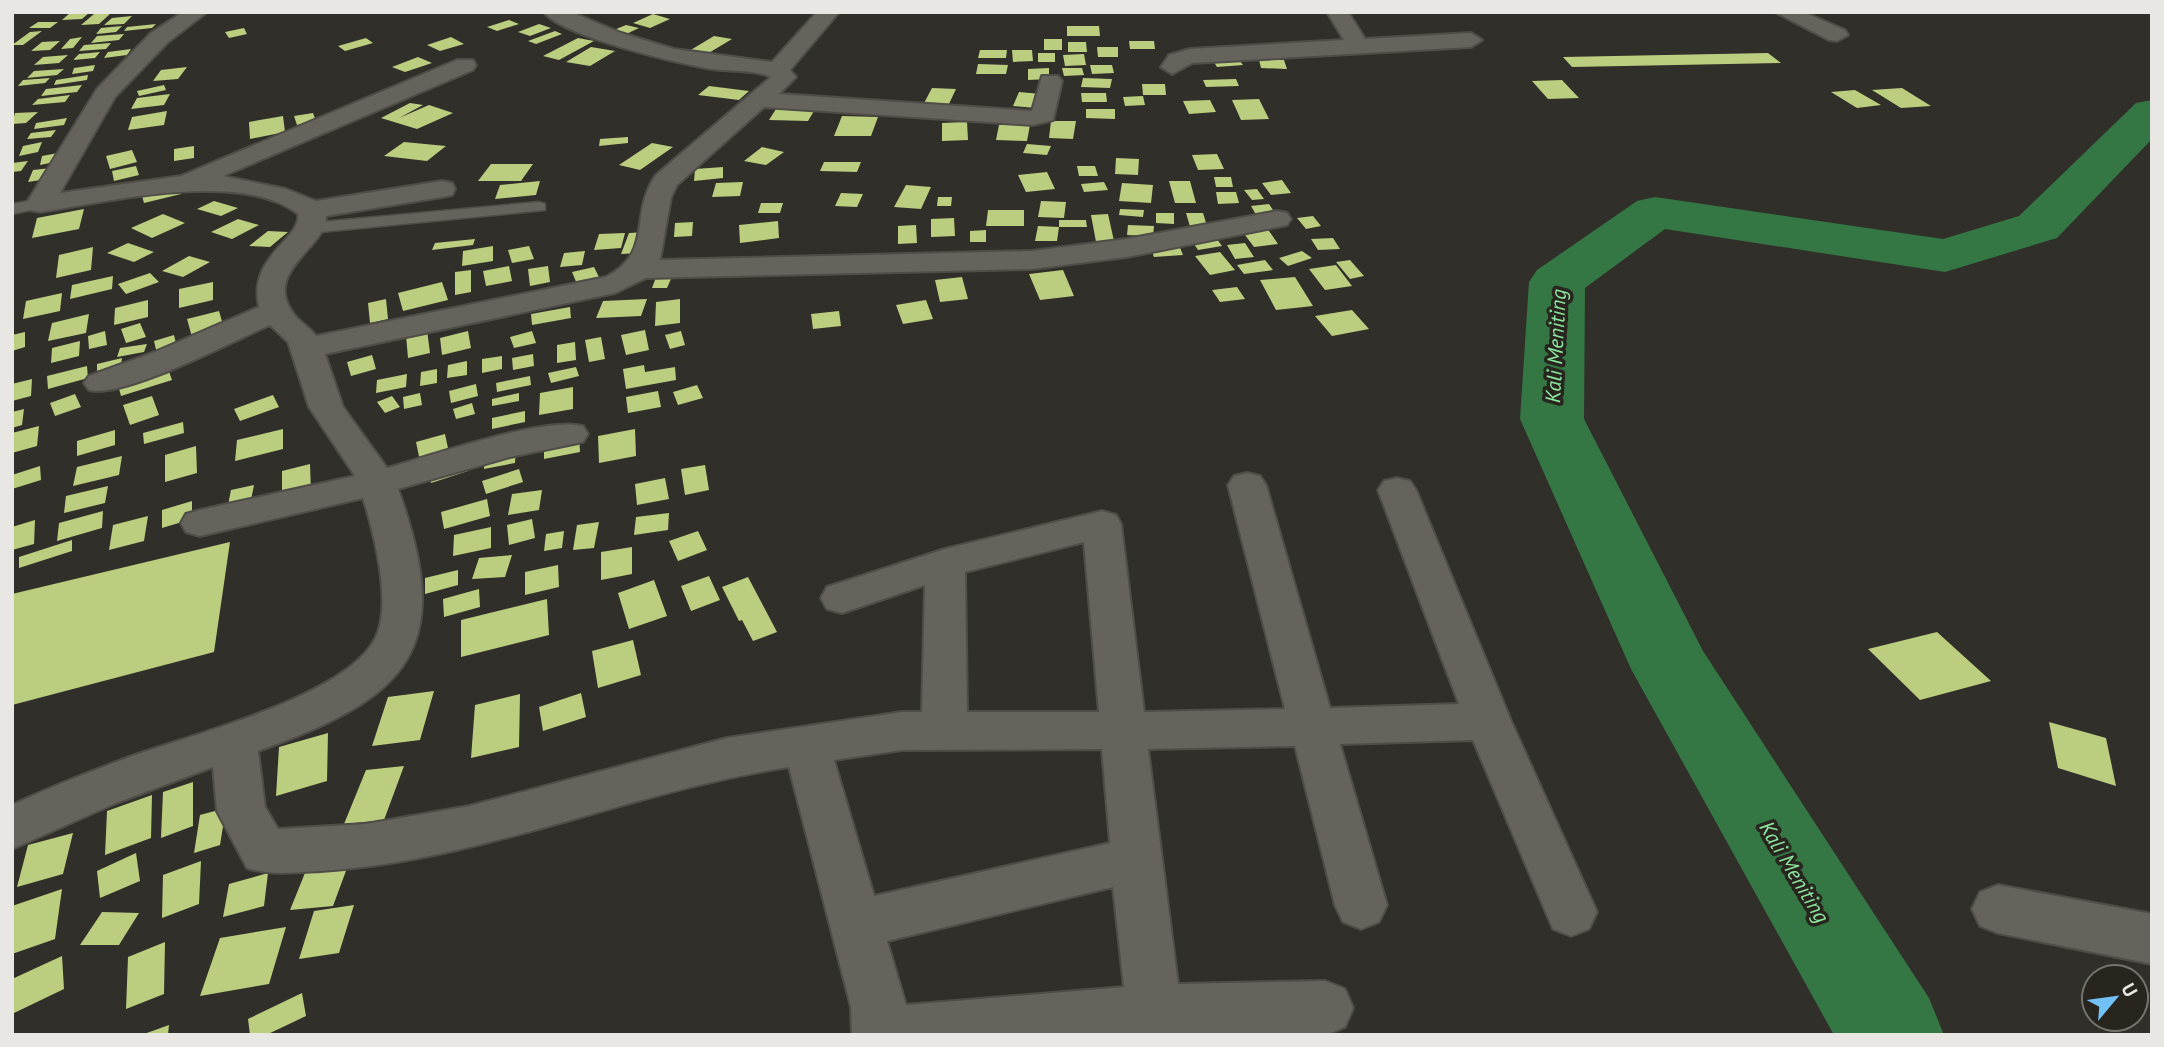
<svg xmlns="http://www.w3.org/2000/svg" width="2164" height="1047" font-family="'PT Sans',sans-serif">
<rect width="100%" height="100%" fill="#312f29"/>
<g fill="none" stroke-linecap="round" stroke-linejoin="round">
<path fill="#347644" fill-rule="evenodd" d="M2152,100V139L2057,238L1945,272L1665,229L1585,288L1584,419L1703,651L1929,998L1944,1035H1834L1631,669L1520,419L1529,282L1537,270L1637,201L1655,197L1943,239L2019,216L2136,103Z"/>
</g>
<path fill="#bbce7f" d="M71,12H90L82,19L62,20Z
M111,13L99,24L81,25L94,14Z
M653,14L670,19L650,28L633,23Z
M132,16L124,24L104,25L112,18Z
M509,20L519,24L497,31L487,27Z
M38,22H58L50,28H29Z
M156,24L152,28L124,31L127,27Z
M539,24L551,28L530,36L518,32Z
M626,25L639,28L618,38L604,34Z
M122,26L116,32L96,34L101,28Z
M1067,26H1099L1100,36H1067Z
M244,28L247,34L229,38L225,32Z
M42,31L23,45H12L30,32Z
M555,31L562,34L536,44L528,41Z
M124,34L119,40L91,43L97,36Z
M714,36L732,39L707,54L689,51Z
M82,37L73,48L61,49L70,39Z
M451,37L464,44L440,51L427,45Z
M366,38L373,43L345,51L338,46Z
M578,38L594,41L559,60L543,56Z
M1044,39H1062V50H1044Z
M60,41L50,50L31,51L42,42Z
M1129,41H1154L1155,49H1130Z
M1068,42H1086L1087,52H1068Z
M111,43L106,49L79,51L84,45Z
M591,47L615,51L590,66L566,62Z
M1097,47H1118V57H1098Z
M131,49L127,55L104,58L108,52Z
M980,50H1007L1006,58H978Z
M1012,50H1032L1033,61L1013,62Z
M100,52L95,58L73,60L79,54Z
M1038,53H1055V62H1038Z
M1768,53L1781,63L1572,67L1563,57Z
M1084,54L1086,65L1065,66L1063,55Z
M1235,54L1243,65L1217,67L1210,56Z
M68,55L59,63L34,65L43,57Z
M418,57L432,63L405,72L392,67Z
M1259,60H1284L1287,69L1261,68Z
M978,64L1008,65L1006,74H976Z
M95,65L93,71L72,74L74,68Z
M1090,65H1112L1114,73L1092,74Z
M187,67L178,79L153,81L161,70Z
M1049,68V79L1028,80V69Z
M1062,68H1082L1084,75L1064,76Z
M64,69L57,75L27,78L34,71Z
M88,75L87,80L54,85L56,80Z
M50,78L45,83L18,86L23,80Z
M1083,78L1112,79L1110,88L1081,87Z
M1236,79L1239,86L1206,87L1203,80Z
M1562,80L1579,98L1548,99L1532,81Z
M1142,84H1165L1166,95H1143Z
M82,85L77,92L41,96L46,89Z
M164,85L166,90L139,96L137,91Z
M709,86L749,91L739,100L698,95Z
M932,88L956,89L948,106L923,105Z
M1902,88L1931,106L1901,108L1872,90Z
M1855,90L1881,105L1857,108L1831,92Z
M1019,92L1041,94L1036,108L1013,106Z
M1081,93H1106L1107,102H1082Z
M170,94L164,105L131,109L137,98Z
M70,95L65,102L32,105L38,99Z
M1143,96L1145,105L1125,106L1123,97Z
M1259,99L1269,119L1241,120L1232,100Z
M1210,100L1216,112L1189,114L1183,101Z
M410,103L423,105L399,118L429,105L453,113L417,129L381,118Z
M776,109L814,111L808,121L769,120Z
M1086,109H1115V119L1086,118Z
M167,111L164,125L128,130L132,117Z
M38,112L26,123L12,124L15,113Z
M313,113L316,121L297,125L294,116Z
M283,116L285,132L250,139L249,122Z
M842,116L878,117L871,136H834Z
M67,118L64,125L34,129L36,123Z
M1051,121H1076L1073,139L1049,138Z
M967,122L968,140L942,141V123Z
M999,125H1030L1027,141L996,140Z
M56,130L51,137L27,139L31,133Z
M628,137V143L599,146L600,139Z
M42,142L38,152L19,156L23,146Z
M404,142L446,146L427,161L384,156Z
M652,143L673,147L640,170L619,165Z
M1027,144L1051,146L1047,155L1023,153Z
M194,146V158L174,161V149Z
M762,147L784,152L766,165L744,161Z
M132,150L137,162L110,169L106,156Z
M58,153L55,162L40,165L42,156Z
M1217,154L1224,169L1198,170L1192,155Z
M1116,158L1139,159L1138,175L1115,174Z
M28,161L21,171L12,172V163Z
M824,162H861L857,172L820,171Z
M491,164H533L521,181H478Z
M136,166L139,175L114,181L112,171Z
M1077,166H1095L1098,176H1079Z
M723,167V178L694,181L695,169Z
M51,168L47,179L28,182L33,170Z
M1047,172L1055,189L1026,192L1018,175Z
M1214,177H1231L1233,187H1216Z
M1282,180L1291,193L1271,195L1262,183Z
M540,181L536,195L495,199L500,185Z
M1169,181H1190L1196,203H1175Z
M743,182L740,196L712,197L716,183Z
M1104,182L1108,190L1084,192L1081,184Z
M177,183L181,194L144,203L141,192Z
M1122,183L1153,185L1151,203L1119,201Z
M906,185L931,187L921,209L894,207Z
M1257,189L1264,199L1252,200L1244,190Z
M1216,192H1236L1239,203L1218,204Z
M841,193L863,194L857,207L835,206Z
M938,197H952L951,206H937Z
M214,201L238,208L221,216L197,209Z
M1041,201L1066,202L1064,218L1038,217Z
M761,203H783L780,213H758Z
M1269,204L1277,216L1258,218L1251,206Z
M84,209L79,229L32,238L37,218Z
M1120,209L1144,210L1143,217L1119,215Z
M988,210H1024V226H986Z
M1156,213H1174V224L1156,223Z
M1186,213H1203L1208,229L1191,230Z
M163,214L185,223L152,238L131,228Z
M1108,214L1114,241L1096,242L1091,215Z
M1313,216L1321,226L1306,229L1297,218Z
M954,218L955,236L931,237V219Z
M238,219L259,225L232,239L211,232Z
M1059,220H1086L1087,227H1059Z
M778,221L779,238L740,243L739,225Z
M693,222L692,236L674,237L675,223Z
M916,225L917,243L898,244V226Z
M1128,225L1154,226L1153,236L1127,235Z
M1038,226L1059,227L1057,241H1035Z
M1267,228L1278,244L1254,247L1242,231Z
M986,230V242H970V231Z
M268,231L288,232L270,247L249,246Z
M647,232L640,253L621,254L629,233Z
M625,233L621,248L594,250L599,234Z
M1214,235L1222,246L1198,250L1190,238Z
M1333,238L1340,249L1318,250L1311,239Z
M475,239L473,245L432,250L435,243Z
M128,243L154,252L134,262L107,253Z
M1245,243L1254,257L1235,259L1227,245Z
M1179,245L1183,255L1154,257L1150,247Z
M493,246V261L462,266L463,251Z
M529,246L534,259L512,263L508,250Z
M93,247L91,270L56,278L59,255Z
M585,251L582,265L560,267L564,253Z
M1302,251L1312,258L1288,266L1279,258Z
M1220,252L1235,270L1210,275L1195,256Z
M189,256L210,262L183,277L162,271Z
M1265,260L1273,270L1244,274L1237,265Z
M1350,260L1364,276L1350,279L1336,262Z
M1336,265L1352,286L1325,290L1309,269Z
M509,266L512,281L486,286L483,271Z
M548,266L550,282L530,286L528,269Z
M594,267L600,279L577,284L572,272Z
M471,270V292L455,295V272Z
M1063,270L1074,296L1040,300L1029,274Z
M658,272H674L667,288H652Z
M150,273L159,282L126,294L118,284Z
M113,276L112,289L70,299L72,285Z
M962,277L968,299L940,302L935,280Z
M1295,277L1313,306L1276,310L1260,280Z
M213,282V300L179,308V289Z
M442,282L448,300L403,311L398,293Z
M1237,287L1245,299L1220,302L1212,290Z
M62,293L60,311L23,319L26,301Z
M386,299L388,319L370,323L368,303Z
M647,299L641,316L596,318L603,301Z
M680,299V323L655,326L656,302Z
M148,300V317L114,325L115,308Z
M926,300L933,319L903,324L896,305Z
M570,307L571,318L532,325L531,314Z
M1352,310L1369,329L1332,336L1315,316Z
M219,311L224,328L192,337L187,319Z
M839,311L841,326L813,329L811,314Z
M89,314L86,333L48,341L52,323Z
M140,323L146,337L126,343L121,329Z
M427,330L430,353L408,358L406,335Z
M645,330L649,350L626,355L621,335Z
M105,331L107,345L89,349L88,336Z
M468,331L471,348L442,355L440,338Z
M532,331L536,343L514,348L510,337Z
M681,331L685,345L670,349L665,335Z
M25,332V347L12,351V335Z
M174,335L178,352L158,358L154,341Z
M601,337L605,359L589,362L585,340Z
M80,341L79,356L51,363L52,348Z
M575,342L576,360L557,363V345Z
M147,344L144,352L117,357L120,348Z
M533,354L534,366L513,370L512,358Z
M372,355L376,369L351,376L347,362Z
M502,356V369L482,373V359Z
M122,358L121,365L97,371V364Z
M467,361V375L447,378L448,365Z
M644,365L645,372L675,367L676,380L626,389L623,369Z
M87,366L88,378L48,389L47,376Z
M167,366L172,380L121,396L117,381Z
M576,367L579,376L551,383L548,373Z
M437,369V383L420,386L421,372Z
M407,374L406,387L376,393L377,380Z
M530,376L531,385L497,392L496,383Z
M32,379L31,396L12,401V384Z
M476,384L478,396L451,403L449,391Z
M697,385L703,398L678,405L673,392Z
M573,387V409L539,415L540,393Z
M658,391L661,407L628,413L626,397Z
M420,393L422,405L404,409L403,397Z
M519,393V401L492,406V399Z
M75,394L81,407L55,416L50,403Z
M273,395L279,407L240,421L234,409Z
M152,396L159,415L130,425L123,405Z
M392,396L400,407L385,413L377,402Z
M472,403L475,414L456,419L453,409Z
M24,409L22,425L12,428V412Z
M525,411V422L492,429V418Z
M183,422L184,433L144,444L143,433Z
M39,426L37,446L12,453V433Z
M283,429V449L235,461L237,440Z
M635,429L636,456L599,463L598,436Z
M115,430V445L77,456V441Z
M445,434L449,453L420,461L416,442Z
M579,436L580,452L544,459V442Z
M196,446L197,473L165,482V455Z
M516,447L515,463L484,469L485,453Z
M122,456L119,475L73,486L77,467Z
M464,459L468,471L431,483L427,471Z
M310,464L311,493L282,501V471Z
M705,465L709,490L685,495L681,469Z
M40,466L41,480L12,489V475Z
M519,469L523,482L486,494L482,481Z
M665,478L669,499L637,505L635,484Z
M254,485L250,505L227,510L231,490Z
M108,486L105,503L64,513L66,496Z
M542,490L539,510L508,515L512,494Z
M487,499L490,516L444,529L441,512Z
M192,501V519L162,528V510Z
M103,511L102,528L57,541L59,523Z
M669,513L668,530L634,535L636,517Z
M148,516L144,541L109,550L113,525Z
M532,519L535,538L509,545L507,525Z
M35,520L34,544L12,550V527Z
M599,522L594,548L573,550L577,525Z
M491,527V548L453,556L454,535Z
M564,531L562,548L544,551L546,534Z
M698,531L707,550L678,561L669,541Z
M72,540V551L19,568V557Z
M230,542L214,652L12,705V594Z
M632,547V574L601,580V552Z
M512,555L505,577L472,579L479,558Z
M558,565L559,587L525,595V572Z
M458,570V585L425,594V578Z
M709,576L720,600L691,611L681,586Z
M748,577L777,632L753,641L742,620L739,621L722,587Z
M654,580L667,616L629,629L618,593Z
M479,589L480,607L444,617L443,599Z
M547,599L549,635L461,657V620Z
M1937,632L1991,681L1920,700L1868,649Z
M633,640L641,675L598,688L592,651Z
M434,691L420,740L372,746L388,697Z
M581,693L586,717L543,731L539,707Z
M520,694L519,747L471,758L475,705Z
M2049,722L2106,738L2116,786L2058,768Z
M328,733L327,781L276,796L279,747Z
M404,766L384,820L344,824L366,770Z
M193,782V826L161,838L163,792Z
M152,795L151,838L105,855L107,811Z
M226,808L220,845L194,853L200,815Z
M73,833L63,874L17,887L28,845Z
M136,853L140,881L100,898L97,871Z
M350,860L333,906L290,910L309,863Z
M201,861L199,904L162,918L163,875Z
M268,873L264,906L223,917L229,884Z
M62,889L55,939L12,954V906Z
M354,905L339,953L299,959L314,911Z
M102,912L139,913L119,945H80Z
M286,927L269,984L200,996L220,938Z
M165,942L164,994L126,1009L128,957Z
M62,956L64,989L12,1014V979Z
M302,993L306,1016L266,1035H250L248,1019Z
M169,1025L168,1035H144V1034Z"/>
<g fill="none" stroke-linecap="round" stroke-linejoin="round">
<g stroke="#4f4d48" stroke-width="3">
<path id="lane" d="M40,199L46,201V207L12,214V204Z
M539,202L545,204V210L310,233L302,228L310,223Z"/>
</g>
<g stroke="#4f4d48" stroke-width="4">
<path id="street" d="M183,12H207L167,43L115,97L60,193L181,176L457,60H473L476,65L473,70L223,176L286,189L316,201L442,181L452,183L455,189L452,195L442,197L326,216C328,247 262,270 293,313C299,322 310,327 316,336L606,277C655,251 628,215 656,175L771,77C752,69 732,72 712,69C680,64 561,36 544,12H571L621,33L674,49L772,62L817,12H839L790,70L796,77L779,94L1032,111L1042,76H1058L1062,81L1053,120L1033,125L764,107L677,185L671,197L660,260L1032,251L1127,239L1277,211L1287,213L1291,219L1287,225L1127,257L1032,269L646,278L615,293L325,354L343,407L387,468C430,456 544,416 583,426L588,434L583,442L510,457L398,489C456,650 409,697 258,751L265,807L278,829L366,824L469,806L727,738L902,712H922L925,585L842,613L827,609L821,598L827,587L945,549L1102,511L1116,515L1121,524L1144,712L1285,709L1228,485L1234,476L1247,473L1260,476L1266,485L1330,708L1459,704L1378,490L1384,481L1397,478L1410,481L1416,490L1511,721L1597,912L1589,929L1571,936L1553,929L1473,740L1340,744L1387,905L1379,922L1361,929L1343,922L1335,905L1295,746L1148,749L1178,984L1325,981L1345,989L1353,1008L1345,1027L1326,1035H852L851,1007L789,767C630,791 482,861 321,871C295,872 271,876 247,868L217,811L213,767L116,803L12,849V805C53,786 94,770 135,755C194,734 346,696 375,639C393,605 374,533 363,498L200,536L186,532L181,523L186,514L200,510L355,476L309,407L288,342L270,325C233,341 123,399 89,390L84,383L89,376L155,352L259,307C247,256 302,239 298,214C240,169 108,202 40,212L30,210L26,204L97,89L151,33ZM1084,542L1099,712H967L965,572ZM1102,749L1110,843L874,896L834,760L902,750ZM1113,887L1124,987L906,1005L887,941Z
M1327,12H1348L1365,39L1471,33L1482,40L1471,47L1192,63L1172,74L1161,67L1169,55L1190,49L1344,40Z
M1775,12H1803L1845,30L1848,35L1837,41L1829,40Z
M1998,885L2152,914V964L1998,933L1980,926L1972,909L1980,892Z"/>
</g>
<use href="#lane" fill="#66635c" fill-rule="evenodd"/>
<use href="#street" fill="#66635c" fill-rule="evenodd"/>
</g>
<g text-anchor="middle" stroke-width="7" stroke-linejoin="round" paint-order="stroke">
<g font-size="21" font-style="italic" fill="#8de9a0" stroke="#28251f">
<text transform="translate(1556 346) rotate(-87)" y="7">Kali Meniting</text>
<text transform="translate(1794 872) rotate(59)" y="7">Kali Meniting</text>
</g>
</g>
<rect width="2164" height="1047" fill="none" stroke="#e8e7e3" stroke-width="28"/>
<g transform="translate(2115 998) rotate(61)"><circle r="33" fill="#28251f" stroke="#75736d" stroke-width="2"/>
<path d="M0-5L12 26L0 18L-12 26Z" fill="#71c1f4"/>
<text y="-10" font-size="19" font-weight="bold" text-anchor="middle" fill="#e8e7e3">U</text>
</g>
</svg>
